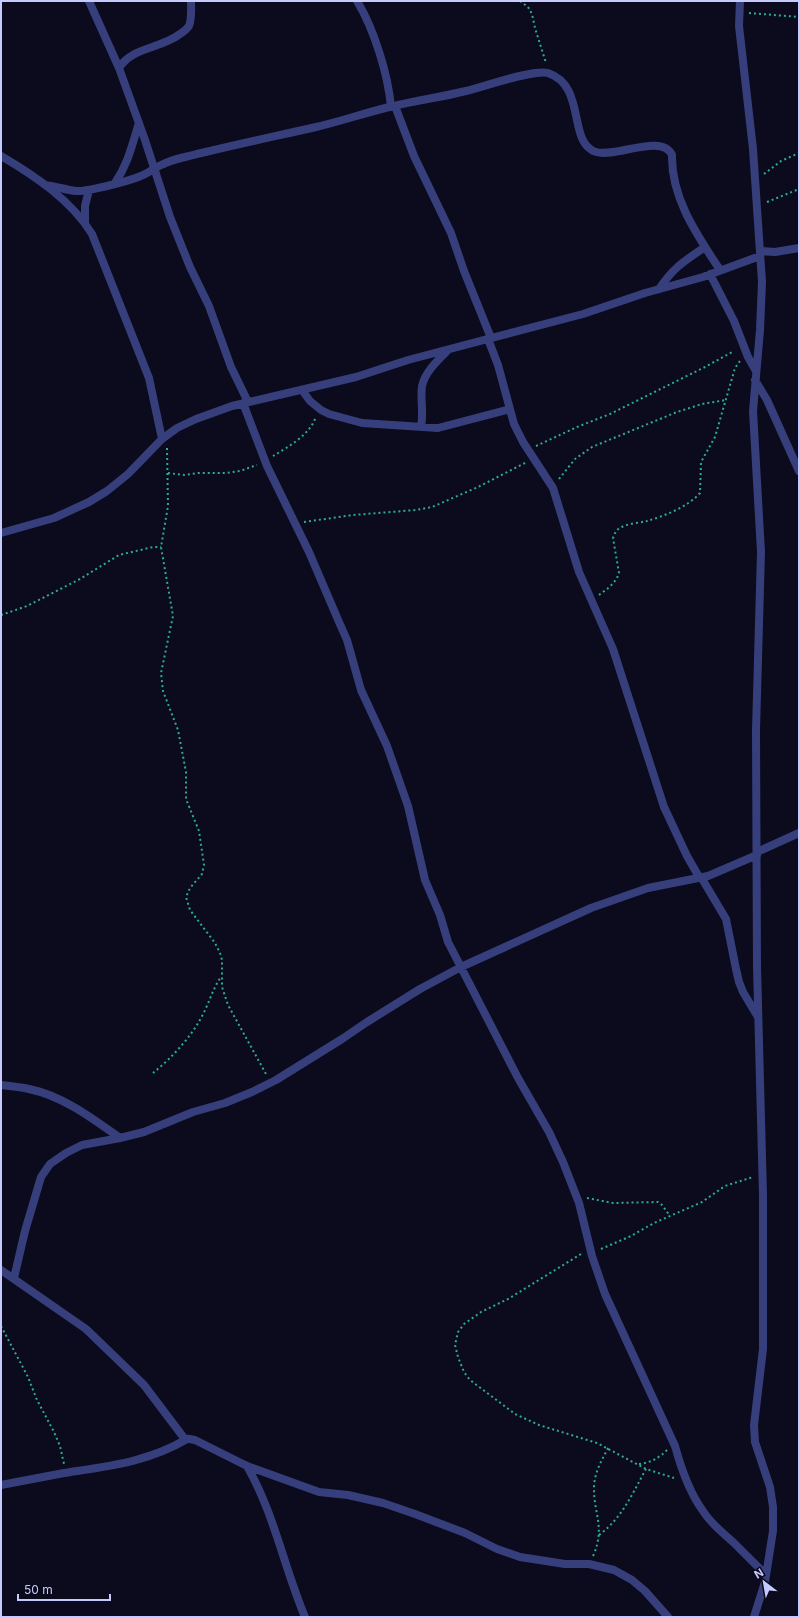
<svg xmlns="http://www.w3.org/2000/svg" width="800" height="1618" font-family="Inter,sans-serif">
<rect width="100%" height="100%" fill="#0b0b1d"/>
<g fill="none" stroke-linecap="round" stroke-linejoin="round">
<path stroke="#2cad90" stroke-width="2" stroke-dasharray="2 3" stroke-linecap="butt" d="M520,1L528,7L532,14L535,28L546,63
M749,13L799,17
M764,174L781,161L799,153
M767,202L799,189
M536,446L577,427L610,414L705,367L734,351
M167,448L168,506L161,547L173,616L161,673L163,691L178,730L186,772V799L199,831L204,865L202,874L190,888L186,897L190,910L215,943L220,953L222,960V987L228,1005L266,1074
M273,456C288,447 308,436 315,419
M168,473L184,475L198,473H226L240,471L257,465
M559,479L575,459L592,447L677,412L702,404L726,400
M304,522L353,515L416,510L432,507L478,487L525,463
M599,595C607,589 616,583 619,573L613,538C615,533 616,530 620,528C628,523 639,523 647,521C664,516 688,507 700,493L701,462L715,437L735,368L740,361
M1,615L27,606L80,579L119,555L153,547H161
M153,1073C174,1056 195,1033 206,1008C211,997 214,987 221,977
M587,1198L613,1203L658,1202L662,1205L670,1216
M601,1249L631,1236L654,1223L702,1202L725,1186L753,1177
M581,1254L508,1299L481,1312L464,1324L458,1332L455,1345L458,1357L464,1372L470,1380L515,1414L539,1425L597,1443L646,1469L674,1478
M1,1326L28,1377L37,1400L54,1432L60,1446L64,1464
M639,1464C650,1463 659,1458 667,1450
M599,1535C623,1517 632,1494 646,1469
M593,1556C606,1527 593,1513 594,1486C595,1471 602,1460 608,1448"/>
<path stroke="#363f7c" stroke-width="8" d="M89,1L119,68L145,140L170,217L190,267L209,306L231,367L248,402
M357,1C374,29 388,74 391,107
M740,1L739,26L753,149L762,282L760,330L753,411L761,552L756,730L757,967L763,1195V1349L754,1425L755,1442L770,1487L773,1507V1531L765,1582L754,1617
M119,68C132,47 160,49 180,34C183,32 187,29 189,26C192,19 191,8 191,1
M395,106L414,156L451,233L464,271L491,338
M1,156C35,176 71,200 92,234L149,378L162,439
M115,183C128,164 132,145 139,123
M45,185C55,186 66,190 76,191C87,192 129,181 141,176C147,174 153,169 159,166C167,162 176,159 185,157C229,146 272,137 316,127C342,121 367,112 394,106C418,100 442,97 466,91C483,87 533,69 548,73C587,86 567,143 596,152C615,158 662,133 672,155C671,198 697,235 720,270
M85,223V206L89,190
M760,251L775,252L799,248
M710,274L734,321L748,357L756,371
M659,289C674,267 683,262 705,247
M488,339L498,365L514,424L523,442L553,488L579,572L613,649L664,807L687,856L699,877
M755,380L767,400L799,471
M302,390L310,401L321,410L329,414L362,423L438,428L510,409
M243,403L267,466L309,552L339,622L347,640L361,690L387,746L408,806L425,880L440,915L448,942L518,1078L549,1132L563,1162L579,1203L592,1256L605,1294L675,1446C681,1468 689,1492 703,1511C711,1524 722,1532 733,1542C744,1553 755,1564 766,1575
M421,427C424,412 420,399 422,386C425,372 438,360 448,350
M1,533L54,518L89,502L107,491L128,474L162,439L177,428L196,419L232,406L356,377L408,360L583,314L645,293L703,277L760,256
M757,852L799,833
M701,877L726,919L736,969L739,982L743,992L758,1017
M1,1085C10,1086 20,1087 29,1089C63,1096 92,1118 120,1138
M1,1270L86,1329L144,1385L184,1438L195,1440L247,1466L319,1492L348,1495L383,1503L415,1514L465,1533L497,1549L520,1557L565,1564H589L614,1570L632,1580L645,1591L668,1617
M14,1278L25,1231L41,1177L50,1164L66,1153L82,1145L120,1138L144,1132L193,1112L225,1103L252,1092L276,1080L342,1039L367,1022L420,989L461,967L591,908L648,888L708,876L757,855
M247,1466C274,1513 284,1567 305,1617
M1,1485C22,1481 43,1477 64,1473C109,1466 148,1462 187,1439"/>
</g>
<rect width="800" height="1618" fill="none" stroke="#c7caff" stroke-width="4"/>
<g transform="translate(764 1582) rotate(329)" stroke="#0b0b1d" stroke-width="3" paint-order="stroke">
<path d="M0-3L7 15L0 10L-7 15Z" fill="#c7caff"/>
<text y="-6" font-size="11" font-weight="bold" text-anchor="middle" fill="#c7caff">N</text>
</g>
<path d="M18 1594v6h92v-6" fill="none" stroke="#c7caff" stroke-width="2"/>
<text x="24" y="1594" font-size="12" fill="#c7caff" stroke="#0b0b1d" stroke-width="3" paint-order="stroke">50 m</text>
</svg>
